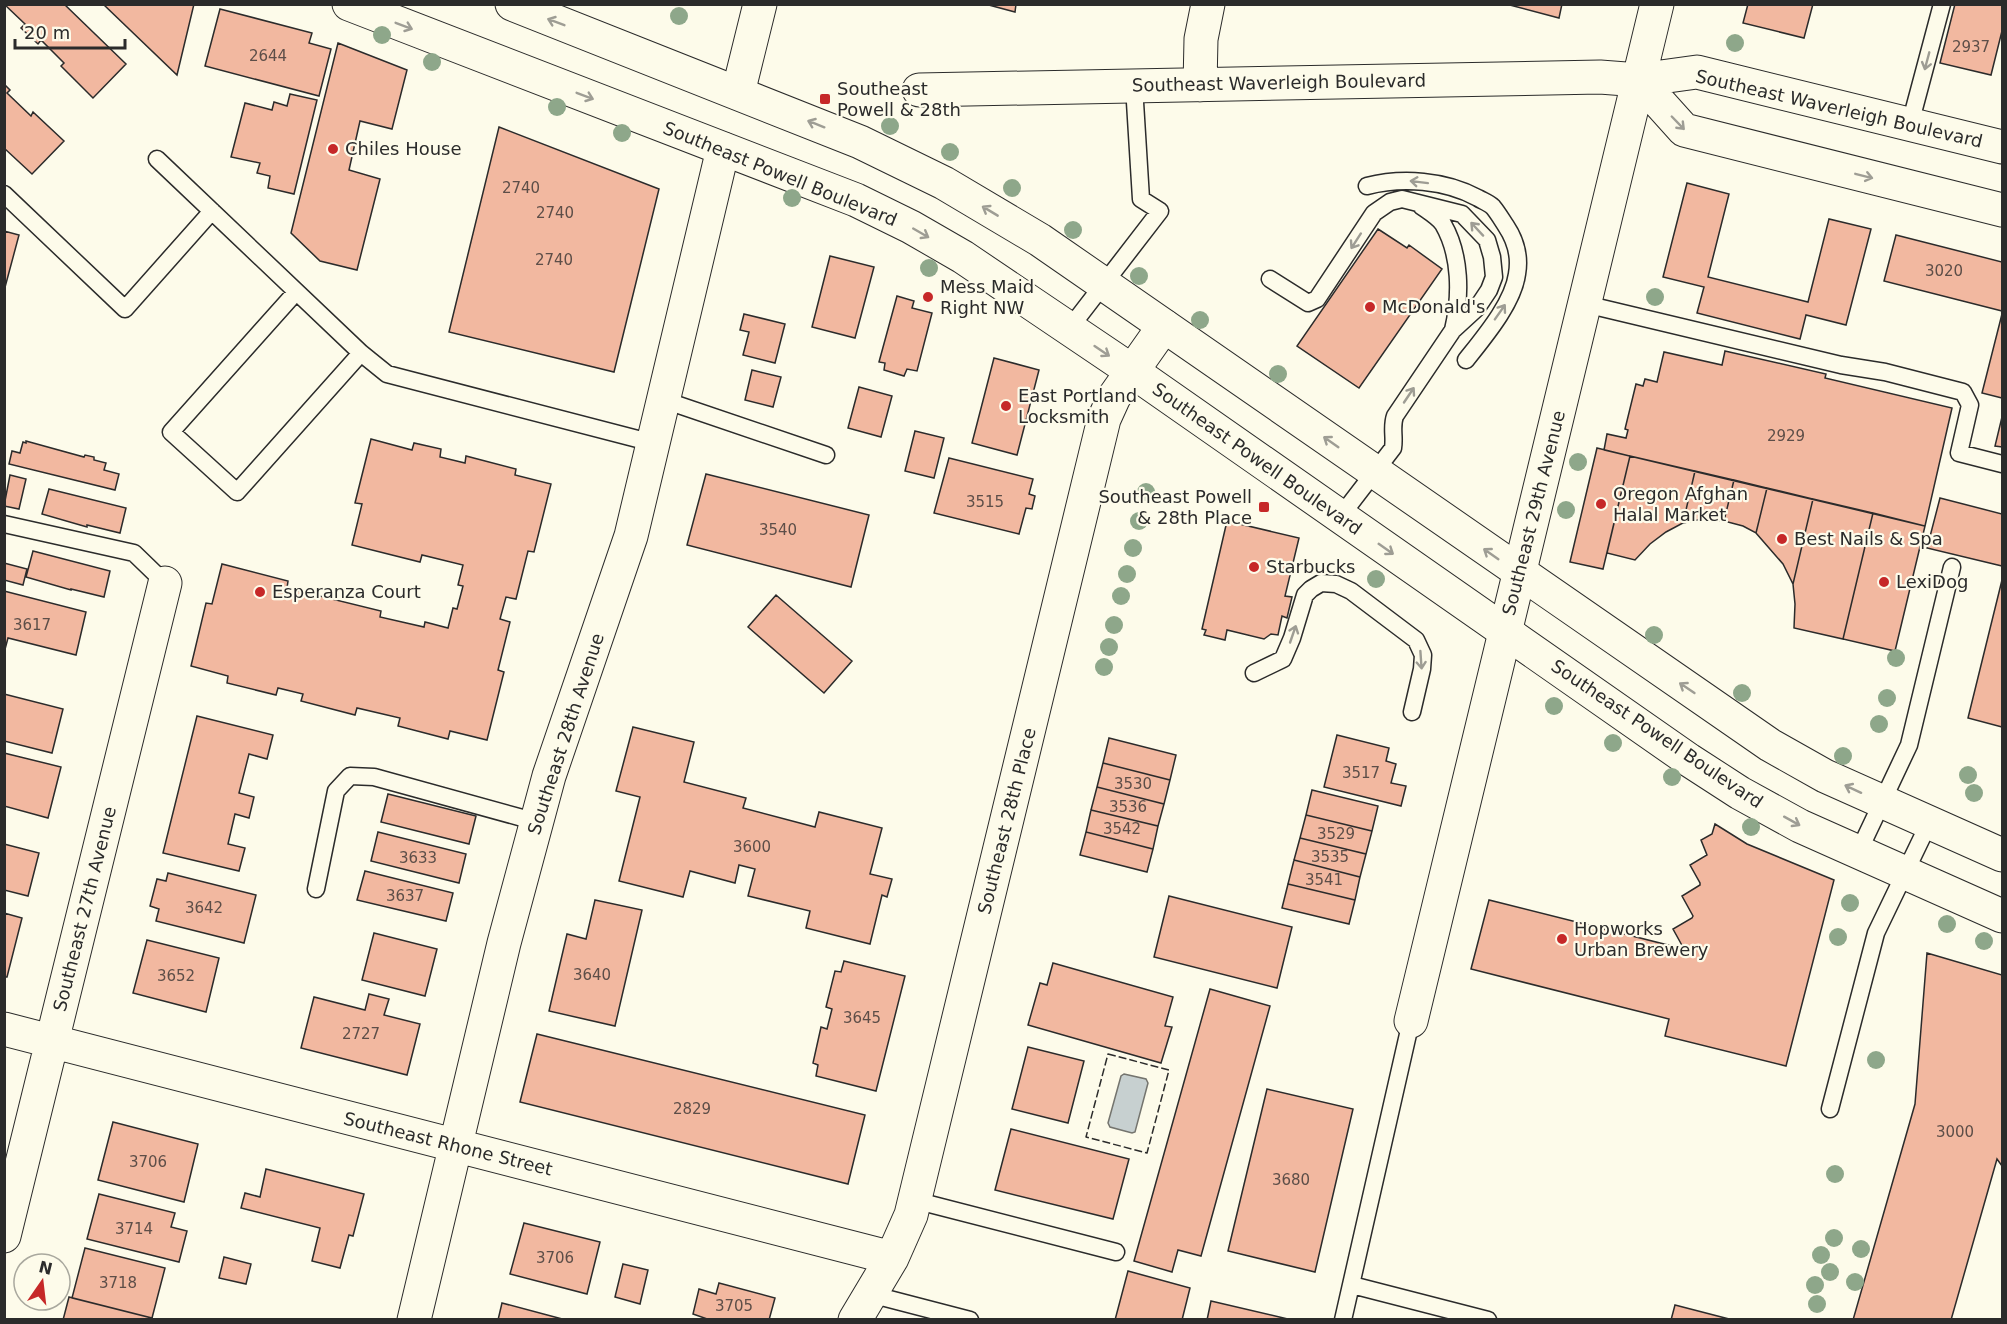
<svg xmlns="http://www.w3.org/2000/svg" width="2007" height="1324" font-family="'DejaVu Sans',sans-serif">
<rect width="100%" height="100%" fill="#fdfbea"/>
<path fill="#c7d0d0" stroke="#74746e" stroke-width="1.5" d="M1124,1074L1146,1079L1148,1083L1135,1132L1132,1133L1110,1127L1108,1123L1121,1076Z"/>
<path fill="#f2b8a0" stroke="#2b2b2b" stroke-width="1.5" d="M4,4H64L126,64L93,98L61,66L64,63L41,40L38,44L21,28L25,24Z
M103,4H194L177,75Z
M985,4H1016L1015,12Z
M1506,4H1562L1559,18Z
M1748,4H1813L1804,38L1743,23Z
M1955,4H2002V31L1991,75L1940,63Z
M220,9L312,33L309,43L331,49L319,96L205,66Z
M338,43L407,70L392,129L360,121L349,170L380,179L357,270L320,261L291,233Z
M4,84L10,90L7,93L31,116L33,112L64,141L32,174L4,148Z
M290,94L317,100L294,194L268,188L270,176L257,173L260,163L231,157L245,103L272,110L274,102L287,106Z
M499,127L659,189L614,372L449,332Z
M1687,183L1729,194L1708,277L1808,302L1829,219L1871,229L1846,325L1806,315L1800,339L1697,313L1704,287L1663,277Z
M1378,229L1407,248L1409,245L1442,269L1359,388L1297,346Z
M4,231L19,235L4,291Z
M1896,235L2002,262V311L1884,281Z
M830,256L874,267L855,338L812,327Z
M897,296L914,301L912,308L932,313L917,371L907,369L904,376L884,370L885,363L879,362Z
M744,314L785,324L775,363L743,355L749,332L740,330Z
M2002,314V398L1982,393Z
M1725,351L1826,374L1825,378L1952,408L1925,526L1604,450L1607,434L1626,438L1628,430L1625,429L1636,384L1643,386L1645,379L1657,382L1664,352L1722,365Z
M994,358L1039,370L1017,455L972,443Z
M752,370L781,377L773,407L745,400Z
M859,387L892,396L881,437L848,428Z
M2002,417V447L1995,446Z
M915,431L944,438L934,478L905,471Z
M371,439L412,450L414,443L441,449L440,457L465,463L466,456L516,469L515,475L551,484L534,552L528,551L516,599L506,597L500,619L510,622L498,670L504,672L487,740L450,731L448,739L398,726L400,718L357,708L355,715L301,701L303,694L278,688L276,695L227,683L228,676L191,666L206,603L212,604L222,564L288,581L287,588L381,611L380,617L424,627L425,622L448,628L453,608L457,609L463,586L458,585L463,565L422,555L420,562L352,545L362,504L355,503Z
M26,441L84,457L85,455L94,457V460L106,463L104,470L119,474L115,490L9,464L12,451L20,453L23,442L26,443Z
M1597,448L1630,456L1603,569L1570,562Z
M1630,456L1695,471L1683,523L1666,532L1650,544L1635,560L1607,553Z
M949,458L1033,479L1029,494L1035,496L1032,509L1026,508L1019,534L934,513Z
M1695,471L1734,480L1724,521L1702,519L1683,523Z
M706,474L869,515L851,587L687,545Z
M10,475L26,479L19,509L4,506Z
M1734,480L1767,488L1756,533L1743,526L1724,521Z
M1767,488L1813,499L1793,584L1783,564L1756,533Z
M49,489L126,508L120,533L87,525V527L42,514Z
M1940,498L2002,514V566L1927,548Z
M1813,499L1873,513L1843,639L1794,628L1795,604L1793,584Z
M1873,513L1925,526L1895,651L1843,639Z
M1227,521L1299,538L1285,596L1292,597L1287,618L1282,616L1278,635L1271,634L1264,639L1227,630L1225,640L1204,635L1206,630L1202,629Z
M33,551L110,571L104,597L71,589V590L26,577Z
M4,563L27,569L23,585L4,580Z
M2002,580V727L1968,718Z
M4,591L86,612L76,655L8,638L4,653Z
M776,595L852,661L824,693L748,627Z
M4,694L63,709L52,753L4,741Z
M197,716L273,735L267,759L249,754L239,793L254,797L249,818L235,814L228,844L245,848L239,871L163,853Z
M633,727L694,742L684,782L746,798L743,808L815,827L819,812L882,828L870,874L892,879L887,897L882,895L870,944L806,928L810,911L748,896L755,869L739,865L735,883L690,871L683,897L619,881L640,797L616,791Z
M1337,735L1389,748L1386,761L1396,764L1391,783L1406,786L1401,806L1324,787Z
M1109,738L1176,755L1170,780L1103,763Z
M4,753L61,767L48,818L4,806Z
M1103,763L1170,780L1164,804L1097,787Z
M1097,787L1164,804L1158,826L1091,810Z
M1312,790L1378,806L1372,831L1306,815Z
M388,794L476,816L469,844L381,822Z
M1091,810L1158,826L1153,849L1086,832Z
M1306,815L1372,831L1366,854L1300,838Z
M1715,824L1747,844L1834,880L1786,1066L1665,1036L1669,1019L1471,969L1489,900L1684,949L1673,929L1692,918L1693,916L1682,896L1700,885V883L1690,865L1707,855L1701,840L1712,834Z
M378,832L466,854L459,883L371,861Z
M1086,832L1153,849L1147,872L1080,855Z
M1300,838L1366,854L1360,877L1294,860Z
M4,844L39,853L28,896L4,890Z
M1294,860L1360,877L1355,900L1288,884Z
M365,871L453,893L446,921L357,900Z
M168,873L256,895L244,943L156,921L159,909L150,906L157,879L166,881Z
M1288,884L1355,900L1349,924L1282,908Z
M1169,896L1292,927L1277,988L1154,957Z
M595,900L642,910L615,1026L549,1011L567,934L586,939Z
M4,913L22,918L7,977H4Z
M374,933L437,949L425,996L362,980Z
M147,940L219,958L206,1012L133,993Z
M1927,953L2002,975V1166L1997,1159L1951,1320H1853L1915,1104Z
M844,961L905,976L876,1091L816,1076L818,1065L813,1063L821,1027L827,1029L832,1009L826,1007L835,971L841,972Z
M1053,963L1173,997L1165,1026L1172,1027L1161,1063L1028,1025L1040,983L1047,985Z
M1210,989L1270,1006L1201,1256L1178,1250L1172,1272L1134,1261Z
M369,994L389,999L384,1015L420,1024L407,1075L301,1048L314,997L365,1010Z
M537,1034L865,1115L848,1184L520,1102Z
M1028,1047L1084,1061L1068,1123L1012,1109Z
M1267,1089L1353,1109L1315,1272L1228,1251Z
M113,1122L198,1144L184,1202L98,1180Z
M1011,1129L1129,1159L1113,1219L995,1190Z
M266,1169L364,1194L353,1236L349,1235L340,1268L312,1261L320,1228L241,1208L245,1193L260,1197Z
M99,1194L175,1213L171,1227L187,1231L179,1262L87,1239Z
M524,1223L600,1242L587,1294L510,1274Z
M85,1248L165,1268L152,1318L72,1298Z
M224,1257L251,1264L246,1284L219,1278Z
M623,1264L648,1270L640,1304L615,1297Z
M1128,1271L1190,1288L1182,1320H1115Z
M719,1283L775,1298L769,1320H710L693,1314L699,1289L716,1294Z
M69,1297L152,1318L151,1320H63Z
M1211,1301L1292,1320H1207Z
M502,1303L566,1320H498Z
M1675,1305L1733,1320H1671Z"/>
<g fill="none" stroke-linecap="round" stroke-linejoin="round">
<g stroke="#2b2b2b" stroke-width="19">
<path id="lane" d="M1910,124L1942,4
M157,159L361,353L387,374L653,443
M1367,186C1402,177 1445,180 1478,198C1483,201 1489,203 1493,207C1498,213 1502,220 1506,226C1516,241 1520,257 1517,274C1513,303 1485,336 1466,360
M4,194L125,309L212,211
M1421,206C1428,211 1438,217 1443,224C1461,255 1461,296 1453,330
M1270,279L1308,303L1317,299L1374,213L1390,202L1402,199L1462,214L1487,240L1492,257L1494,277L1489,290L1477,308L1453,330L1395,416C1391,427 1395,437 1393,448L1340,517
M296,292L171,432L237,492L361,353
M1585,304L1841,365L1885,372L1963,392L1970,405L1959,453L2002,464
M1069,329L1160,211L1141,199L1134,86
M664,400L826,455
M4,524L134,553L165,583
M1254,673L1283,659L1292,638L1305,595L1311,589L1321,583L1336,584L1351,591L1416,640L1423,655L1422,669L1412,712
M1858,853L1909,745L1952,567
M316,889L336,791L350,776L374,777L537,822
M1830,1109L1876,933L1929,823
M914,1200L1116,1252
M1352,1285L1488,1320
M870,1294L970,1320
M1343,1320L1411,1021"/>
</g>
<g stroke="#2b2b2b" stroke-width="35">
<path id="street" d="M1639,80L1684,130L2002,210
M1200,85L1201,39L1208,4
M919,90L1600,77L1639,80L1697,72L2002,147
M738,93L760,4
M1411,1021L1657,4
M4,1029L892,1258
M4,1236L165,583
M414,1320L504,943L549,776L631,536L723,149
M855,1320L892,1258L911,1215L1104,419L1114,397L1164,326"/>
</g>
<g stroke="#2b2b2b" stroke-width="35">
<path id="primary" d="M349,4L856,200L911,227L963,257L1132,371L1689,760L1740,793L1800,826L2002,916
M512,4L860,142L944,183L1040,240L1770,745L1825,776L2002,855"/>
</g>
<use href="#lane" stroke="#fdfbea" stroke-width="16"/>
<use href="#street" stroke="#fdfbea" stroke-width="33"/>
<use href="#primary" stroke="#fdfbea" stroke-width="33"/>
<path stroke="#2b2b2b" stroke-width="1.5" stroke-dasharray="8 3" stroke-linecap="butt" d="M1108,1054L1169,1070L1147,1153L1086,1137Z"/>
</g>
<g fill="#8ea78a">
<circle cx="679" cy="16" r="9"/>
<circle cx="382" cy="35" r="9"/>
<circle cx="1735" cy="43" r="9"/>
<circle cx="432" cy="62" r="9"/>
<circle cx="557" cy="107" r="9"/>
<circle cx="890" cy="126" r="9"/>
<circle cx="622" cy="133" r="9"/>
<circle cx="950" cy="152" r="9"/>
<circle cx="1012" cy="188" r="9"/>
<circle cx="792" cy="198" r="9"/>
<circle cx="1073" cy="230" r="9"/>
<circle cx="929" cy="268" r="9"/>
<circle cx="1139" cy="276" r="9"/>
<circle cx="1655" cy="297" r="9"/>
<circle cx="1200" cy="320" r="9"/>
<circle cx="1278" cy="374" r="9"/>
<circle cx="1578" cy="462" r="9"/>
<circle cx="1146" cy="492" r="9"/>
<circle cx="1566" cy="510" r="9"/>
<circle cx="1139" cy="521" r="9"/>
<circle cx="1133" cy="548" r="9"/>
<circle cx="1127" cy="574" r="9"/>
<circle cx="1376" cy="579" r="9"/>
<circle cx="1121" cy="596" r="9"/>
<circle cx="1114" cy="625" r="9"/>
<circle cx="1654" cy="635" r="9"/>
<circle cx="1109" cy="647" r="9"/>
<circle cx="1896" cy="658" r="9"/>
<circle cx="1104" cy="667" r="9"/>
<circle cx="1742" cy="693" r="9"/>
<circle cx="1887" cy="698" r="9"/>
<circle cx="1554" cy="706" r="9"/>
<circle cx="1879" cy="724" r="9"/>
<circle cx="1613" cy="743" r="9"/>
<circle cx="1843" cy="756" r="9"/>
<circle cx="1968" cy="775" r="9"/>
<circle cx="1672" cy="777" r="9"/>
<circle cx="1974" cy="793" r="9"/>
<circle cx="1751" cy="827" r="9"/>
<circle cx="1850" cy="903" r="9"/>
<circle cx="1947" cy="924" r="9"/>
<circle cx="1838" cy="937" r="9"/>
<circle cx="1984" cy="941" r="9"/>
<circle cx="1876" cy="1060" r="9"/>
<circle cx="1835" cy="1174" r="9"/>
<circle cx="1834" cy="1238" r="9"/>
<circle cx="1861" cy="1249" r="9"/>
<circle cx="1821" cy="1255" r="9"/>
<circle cx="1830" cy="1272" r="9"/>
<circle cx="1855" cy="1282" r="9"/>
<circle cx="1815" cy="1285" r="9"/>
<circle cx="1817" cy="1304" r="9"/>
</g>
<defs><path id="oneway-shaft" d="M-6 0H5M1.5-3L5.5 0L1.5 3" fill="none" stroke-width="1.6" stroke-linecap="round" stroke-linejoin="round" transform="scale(1.5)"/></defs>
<g stroke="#9e9d94">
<use href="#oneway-shaft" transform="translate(556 22) rotate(-159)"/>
<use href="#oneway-shaft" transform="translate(404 26) rotate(21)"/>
<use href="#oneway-shaft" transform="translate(1927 61) rotate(105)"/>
<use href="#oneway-shaft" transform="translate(585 96) rotate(21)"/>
<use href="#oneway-shaft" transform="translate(1678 123) rotate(46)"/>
<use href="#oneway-shaft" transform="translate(816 124) rotate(-158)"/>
<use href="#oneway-shaft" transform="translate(1864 176) rotate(14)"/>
<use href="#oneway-shaft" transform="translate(1419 182) rotate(-173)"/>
<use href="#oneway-shaft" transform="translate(990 211) rotate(-149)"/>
<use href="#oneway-shaft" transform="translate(1477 229) rotate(-133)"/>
<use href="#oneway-shaft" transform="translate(921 233) rotate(30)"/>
<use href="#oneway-shaft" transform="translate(1356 241) rotate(123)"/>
<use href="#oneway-shaft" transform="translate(1500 312) rotate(-55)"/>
<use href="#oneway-shaft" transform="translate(1102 351) rotate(34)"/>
<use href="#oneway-shaft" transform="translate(1409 395) rotate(-56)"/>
<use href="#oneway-shaft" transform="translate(1331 442) rotate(-145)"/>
<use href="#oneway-shaft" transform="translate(1386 549) rotate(35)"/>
<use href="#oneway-shaft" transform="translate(1491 554) rotate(-145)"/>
<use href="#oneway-shaft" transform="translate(1293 634) rotate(-71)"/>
<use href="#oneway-shaft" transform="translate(1421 660) rotate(86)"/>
<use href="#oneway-shaft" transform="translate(1687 688) rotate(-146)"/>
<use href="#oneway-shaft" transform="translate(1853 789) rotate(-155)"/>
<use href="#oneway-shaft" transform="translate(1792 821) rotate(29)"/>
</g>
<g fill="#c62828" stroke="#fdfbea" stroke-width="2">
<rect x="819" y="93" width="12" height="12" rx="3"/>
<circle cx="333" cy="149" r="6"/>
<circle cx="928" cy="297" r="6"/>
<circle cx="1370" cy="307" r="6"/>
<circle cx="1006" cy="406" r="6"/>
<circle cx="1601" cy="504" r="6"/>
<rect x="1258" y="501" width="12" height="12" rx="3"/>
<circle cx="1782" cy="539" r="6"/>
<circle cx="1254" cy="567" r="6"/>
<circle cx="1884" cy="582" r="6"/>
<circle cx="260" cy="592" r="6"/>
<circle cx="1562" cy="939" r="6"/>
</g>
<g text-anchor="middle" stroke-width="4.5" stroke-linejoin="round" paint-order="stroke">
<g font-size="15" fill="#5d4e48">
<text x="1971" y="52">2937</text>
<text x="268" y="61">2644</text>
<text x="521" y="193">2740</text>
<text x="555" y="218">2740</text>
<text x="554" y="265">2740</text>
<text x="1944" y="276">3020</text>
<text x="1786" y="441">2929</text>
<text x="985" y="507">3515</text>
<text x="778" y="535">3540</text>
<text x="32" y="630">3617</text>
<text x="1361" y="778">3517</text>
<text x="1133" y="789">3530</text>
<text x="1128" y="812">3536</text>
<text x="1122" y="834">3542</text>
<text x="1336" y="839">3529</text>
<text x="752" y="852">3600</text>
<text x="1330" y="862">3535</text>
<text x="418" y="863">3633</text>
<text x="1324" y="885">3541</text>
<text x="405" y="901">3637</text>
<text x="204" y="913">3642</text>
<text x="592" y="980">3640</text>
<text x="176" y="981">3652</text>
<text x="862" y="1023">3645</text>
<text x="361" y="1039">2727</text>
<text x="692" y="1114">2829</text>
<text x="1955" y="1137">3000</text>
<text x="148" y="1167">3706</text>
<text x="1291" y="1185">3680</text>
<text x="134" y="1234">3714</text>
<text x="555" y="1263">3706</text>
<text x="118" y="1288">3718</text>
<text x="734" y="1311">3705</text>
</g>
<g font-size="18" fill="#2b2b2b" stroke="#fdfbea">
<text transform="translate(1279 83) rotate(-1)" y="6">Southeast Waverleigh Boulevard</text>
<text transform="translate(1839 109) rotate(13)" y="6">Southeast Waverleigh Boulevard</text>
<text transform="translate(780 174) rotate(22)" y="6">Southeast Powell Boulevard</text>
<text transform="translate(1257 459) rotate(35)" y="6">Southeast Powell Boulevard</text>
<text transform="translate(1534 513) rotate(-76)" y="6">Southeast 29th Avenue</text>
<text transform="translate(566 734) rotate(-72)" y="6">Southeast 28th Avenue</text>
<text transform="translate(1657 734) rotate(34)" y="6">Southeast Powell Boulevard</text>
<text transform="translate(1007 821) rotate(-76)" y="6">Southeast 28th Place</text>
<text transform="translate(85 909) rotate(-76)" y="6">Southeast 27th Avenue</text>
<text transform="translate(448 1144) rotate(14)" y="6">Southeast Rhone Street</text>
</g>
<g font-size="18" fill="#2b2b2b" stroke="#fdfbea" text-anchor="start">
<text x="837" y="95">Southeast<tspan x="837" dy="21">Powell &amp; 28th</tspan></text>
<text x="345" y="155">Chiles House</text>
<text x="940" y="293">Mess Maid<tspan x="940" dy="21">Right NW</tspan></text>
<text x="1382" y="313">McDonald's</text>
<text x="1018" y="402">East Portland<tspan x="1018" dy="21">Locksmith</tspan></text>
<text x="1613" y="500">Oregon Afghan<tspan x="1613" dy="21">Halal Market</tspan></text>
<text x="1252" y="503" text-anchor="end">Southeast Powell<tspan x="1252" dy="21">&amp; 28th Place</tspan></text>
<text x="1794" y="545">Best Nails &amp; Spa</text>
<text x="1266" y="573">Starbucks</text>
<text x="1896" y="588">LexiDog</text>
<text x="272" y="598">Esperanza Court</text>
<text x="1574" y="935">Hopworks<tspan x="1574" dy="21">Urban Brewery</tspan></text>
</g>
</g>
<rect width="2007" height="1324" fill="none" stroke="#2b2b2b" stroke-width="12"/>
<g transform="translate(42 1282) rotate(14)"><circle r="28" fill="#fdfbea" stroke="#a9a89e" stroke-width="1.5"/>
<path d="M0-4.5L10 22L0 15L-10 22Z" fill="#c62828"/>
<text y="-9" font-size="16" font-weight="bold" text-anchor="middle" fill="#2b2b2b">N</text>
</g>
<path d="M15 39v9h110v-9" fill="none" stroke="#2b2b2b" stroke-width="3"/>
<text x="24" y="39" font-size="18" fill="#2b2b2b" stroke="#fdfbea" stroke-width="4.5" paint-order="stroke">20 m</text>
</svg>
